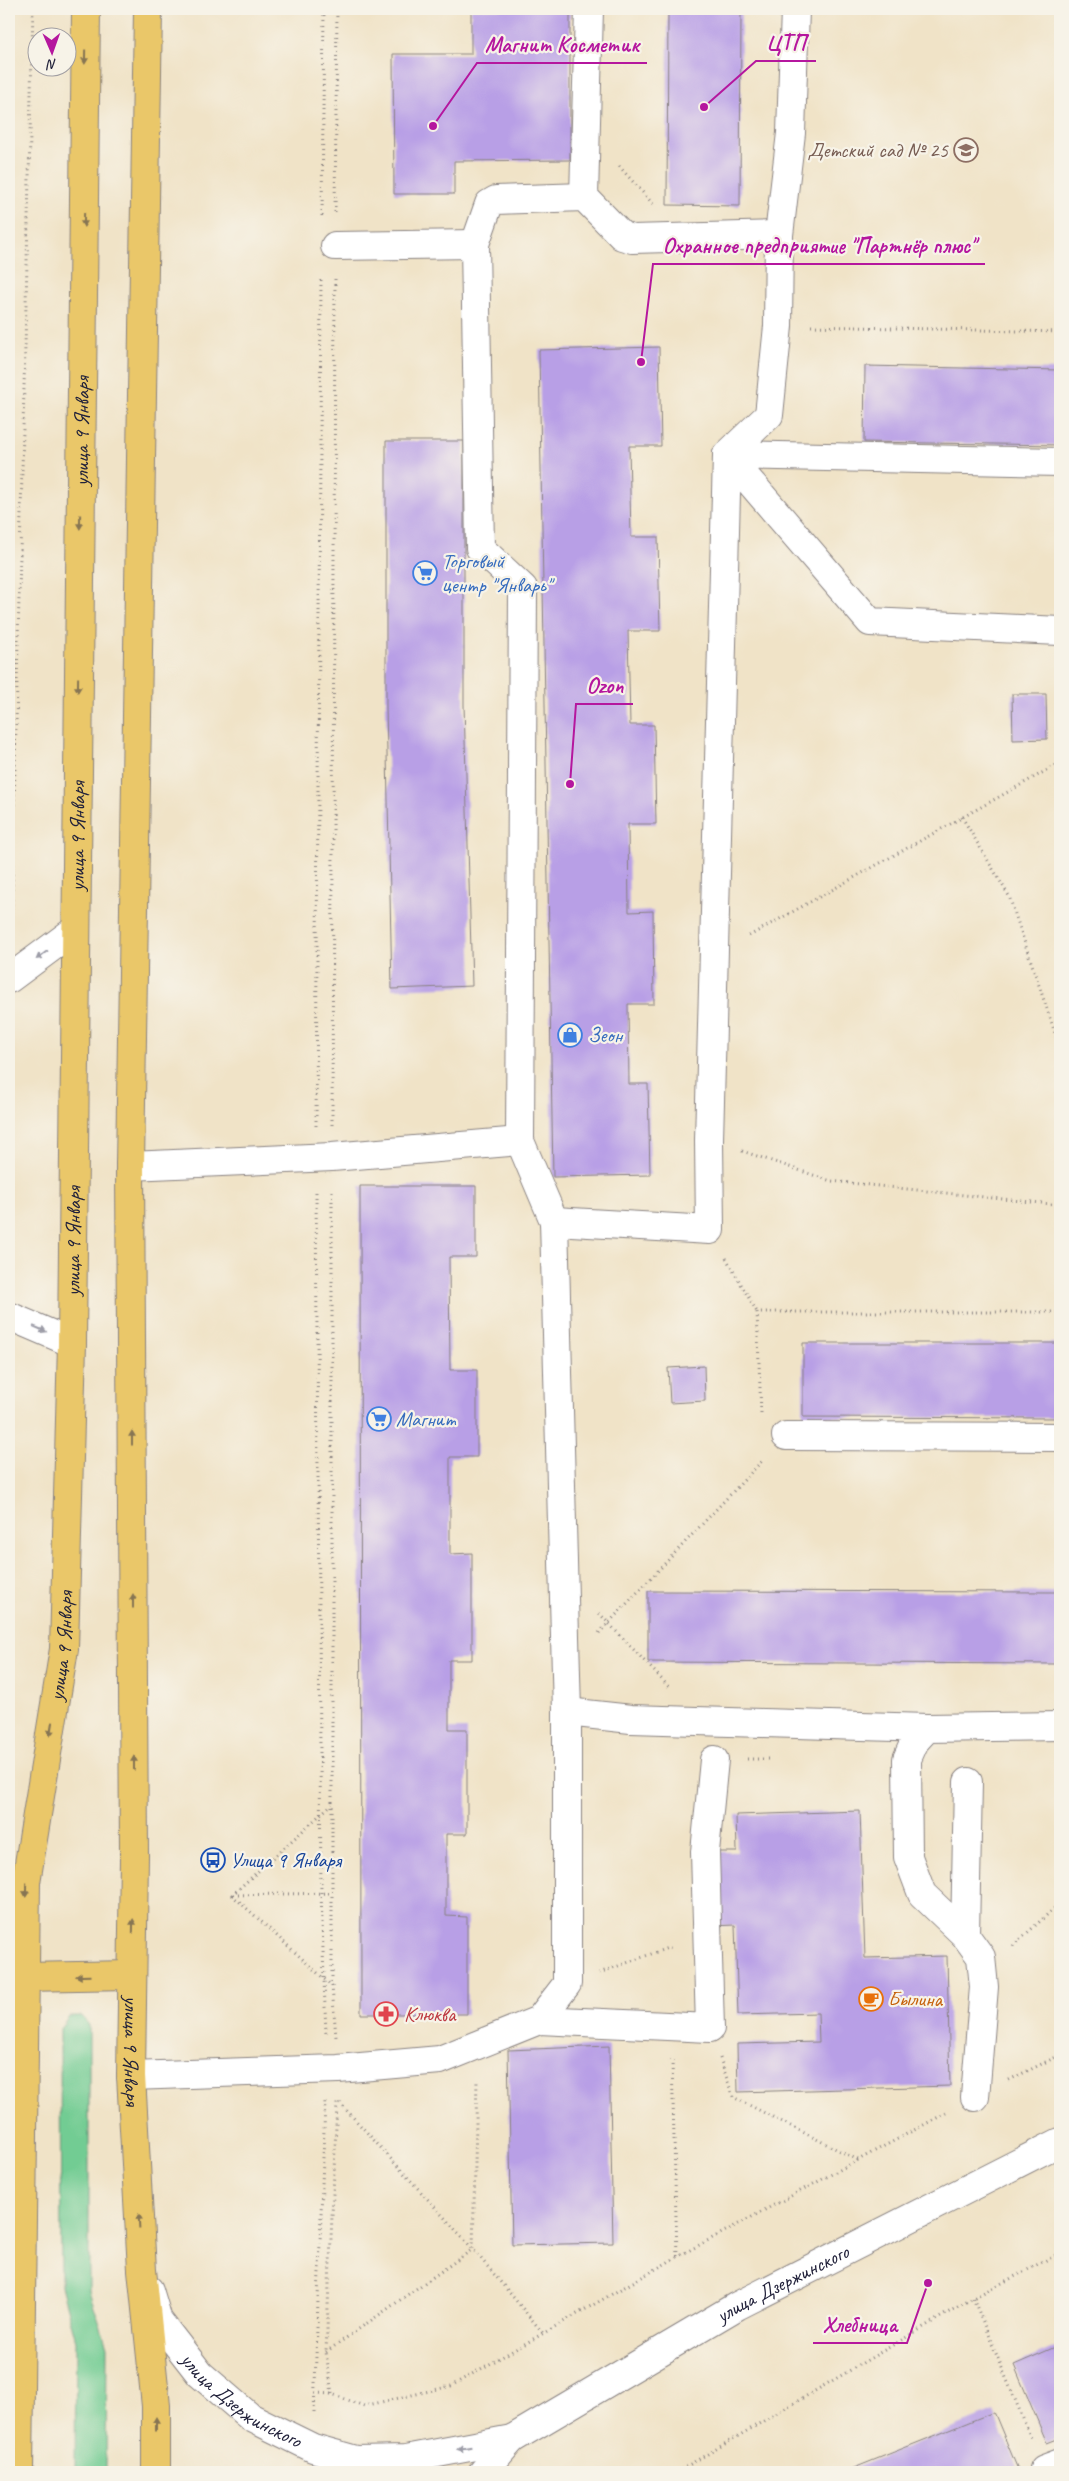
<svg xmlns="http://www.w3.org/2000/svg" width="1069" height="2481" font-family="Caveat,sans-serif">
<rect width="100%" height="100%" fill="#f7f3e8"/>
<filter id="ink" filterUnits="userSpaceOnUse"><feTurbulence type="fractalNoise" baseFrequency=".02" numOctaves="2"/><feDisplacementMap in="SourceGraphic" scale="10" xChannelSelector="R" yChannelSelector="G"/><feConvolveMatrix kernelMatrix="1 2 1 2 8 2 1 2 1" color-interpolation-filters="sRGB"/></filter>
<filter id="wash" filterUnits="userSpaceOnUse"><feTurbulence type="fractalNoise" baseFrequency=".0096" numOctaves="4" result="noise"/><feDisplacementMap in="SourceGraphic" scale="20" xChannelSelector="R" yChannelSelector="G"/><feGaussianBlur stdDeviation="1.12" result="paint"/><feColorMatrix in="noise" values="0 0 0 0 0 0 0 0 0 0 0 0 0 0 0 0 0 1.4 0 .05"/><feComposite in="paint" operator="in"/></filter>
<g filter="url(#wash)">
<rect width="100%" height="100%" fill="#f0e3c7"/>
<path fill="#72cc93" stroke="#4a7767" d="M69,2016H81L89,2025V2291L107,2346L106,2472H75L76,2341L61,2286L60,2028Z"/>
<g id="blocks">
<path fill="#b89fe6" d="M471,9H570V160L454,161V194H394L393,54H471Z
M668,9H741L740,206L667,205Z
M659,347L661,446H629L631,537H658L660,631H628L630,725H654L656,824H628L629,912L653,911L654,1004H628L629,1084H648L650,1175L553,1177L539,350Z
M865,366L1060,370V445L864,442Z
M386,441H464V705L472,986L392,989L386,706Z
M1012,694H1046L1047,739L1013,740Z
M360,1186H476V1257H449L450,1370H477V1457H450V1554L472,1553V1660H449V1729H467V1834H446V1916L467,1917V2014H361Z
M803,1343H1060V1418L803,1417Z
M704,1366L705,1401L670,1403L668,1368Z
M648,1591L1060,1592V1664L648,1662Z
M860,1811L865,1958L947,1956L950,2086L738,2092L737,2044L819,2042L818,2013L738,2015L735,1925L710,1926L708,1852H737L736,1815Z
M609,2046L613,2243L512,2245L508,2050Z
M1060,2345V2438L1047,2443L1014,2365Z
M994,2412L1019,2472H844Z"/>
</g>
</g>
<g filter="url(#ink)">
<use href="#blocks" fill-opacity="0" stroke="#898281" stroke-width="1"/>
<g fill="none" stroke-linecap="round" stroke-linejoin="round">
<g stroke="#898281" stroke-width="30">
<g id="minor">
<path d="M584,197L589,9"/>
<path d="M335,246L475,244"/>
<path d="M727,455L870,622L1060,631"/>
<path d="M727,455L1060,462"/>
<path d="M9,979L75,930"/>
<path d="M130,1166L332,1157L520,1141"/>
<path d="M554,1221L710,1230L709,1140L727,455L769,415L778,326L779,235L791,133L795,9"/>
<path d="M9,1316L72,1343"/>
<path d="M786,1436L1060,1437"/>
<path d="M567,1712L631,1719L927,1728"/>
<path d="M965,1935L968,1782"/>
<path d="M539,2020L710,2028L705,1852L714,1760"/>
<path d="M131,2076L338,2069L440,2060L539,2020L567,1984V1712L554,1221L520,1141L523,588L480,548L475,244L489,204L496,200L584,197L622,236L632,239L779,235"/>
<path d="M975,2097L984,1987L981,1957L965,1935L922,1894L908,1857L907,1759L915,1741L927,1728L1060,1726"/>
<path id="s1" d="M149,2290L158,2320L200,2374L250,2417L313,2448L356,2460L406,2459L512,2439"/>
<path id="s2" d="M483,2472L512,2439L737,2306L1060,2142"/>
<path d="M1045,2472L1044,2469L1060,2463"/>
</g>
</g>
<g stroke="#898281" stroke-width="30">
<g id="major">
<path id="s3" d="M148,9L130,1166L134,1856L131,2076L142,2270L156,2406V2472"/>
<path d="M24,1977L131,1975"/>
<path id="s4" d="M19,2472L26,1882L64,1649L72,1343L86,9"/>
</g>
</g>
<path stroke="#898281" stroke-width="3" stroke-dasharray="1 4" stroke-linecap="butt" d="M619,166L653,204
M335,212L337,9
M322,216L324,9
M811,326L1060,332
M962,817L1009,896L1060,1048
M11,935L33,9
M749,936L1060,763
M332,1125L335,278
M316,1126L321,277
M742,1151L831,1181L1060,1205
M9,1154L10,1012
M332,1191V1986L336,2037
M316,1192L321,1893L326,2035
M726,1258L757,1312
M761,1413L757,1312H1060
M599,1613L669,1687
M599,1633L763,1460
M747,1759H771
M232,1895L332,1804
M232,1895L332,1986
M233,1895L332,1893
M1013,1946L1060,1903
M599,1973L673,1946
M720,2058L733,2097L858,2160
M672,2060L677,2257
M1009,2080L1060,2055
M340,2103L473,2249L543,2333
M973,2298L1031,2438
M326,2352L473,2249L477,2080
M315,2393L332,2394L364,2406L451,2386L677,2257L946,2113
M332,2394L326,2352L337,2103
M314,2413L325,2102
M677,2472L973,2298L1060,2253"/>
<use href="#minor" stroke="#fff" stroke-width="28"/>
<use href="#major" stroke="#eac769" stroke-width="28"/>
</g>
<defs><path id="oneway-solid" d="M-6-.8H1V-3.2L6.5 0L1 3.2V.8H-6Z" transform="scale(1.25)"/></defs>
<g fill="#867452">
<use href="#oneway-solid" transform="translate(85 57) rotate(91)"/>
<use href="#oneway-solid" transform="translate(84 220) rotate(91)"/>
<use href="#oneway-solid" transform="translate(80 522) rotate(91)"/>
<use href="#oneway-solid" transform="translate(78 685) rotate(91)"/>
<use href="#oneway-solid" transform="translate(132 1438) rotate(-90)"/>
<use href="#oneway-solid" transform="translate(133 1601) rotate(-90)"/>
<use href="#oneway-solid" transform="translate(51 1729) rotate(99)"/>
<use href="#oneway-solid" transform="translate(134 1763) rotate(-90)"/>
<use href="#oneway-solid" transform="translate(26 1890) rotate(92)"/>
<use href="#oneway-solid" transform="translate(133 1926) rotate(-89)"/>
<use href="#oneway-solid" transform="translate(83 1976) rotate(179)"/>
<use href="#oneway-solid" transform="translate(139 2221) rotate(-93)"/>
<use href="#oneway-solid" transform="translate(156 2424) rotate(-90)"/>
</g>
<g fill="#9c9ca7">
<use href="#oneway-solid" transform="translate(42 955) rotate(143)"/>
<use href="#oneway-solid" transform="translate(40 1329) rotate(23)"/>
<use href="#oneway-solid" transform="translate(464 2448) rotate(170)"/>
</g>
</g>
<defs>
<g id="school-ring" transform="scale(1.25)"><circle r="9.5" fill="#f7f3e8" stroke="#8d6e63" stroke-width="1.5"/><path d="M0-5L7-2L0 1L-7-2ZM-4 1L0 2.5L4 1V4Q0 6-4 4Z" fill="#8d6e63"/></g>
<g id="supermarket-ring" transform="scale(1.25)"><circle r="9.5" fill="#f7f3e8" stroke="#3f7fe0" stroke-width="1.5"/><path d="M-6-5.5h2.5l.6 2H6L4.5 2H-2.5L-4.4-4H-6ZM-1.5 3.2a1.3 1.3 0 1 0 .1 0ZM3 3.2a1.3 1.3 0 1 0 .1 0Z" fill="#3f7fe0"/></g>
<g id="shop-ring" transform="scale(1.25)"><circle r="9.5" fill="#f7f3e8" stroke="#3f7fe0" stroke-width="1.5"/><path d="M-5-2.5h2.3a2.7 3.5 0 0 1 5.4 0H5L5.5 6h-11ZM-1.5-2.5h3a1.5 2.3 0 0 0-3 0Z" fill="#3f7fe0"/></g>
<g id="bus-ring" transform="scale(1.25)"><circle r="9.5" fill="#f7f3e8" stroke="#1a4fb4" stroke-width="1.5"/><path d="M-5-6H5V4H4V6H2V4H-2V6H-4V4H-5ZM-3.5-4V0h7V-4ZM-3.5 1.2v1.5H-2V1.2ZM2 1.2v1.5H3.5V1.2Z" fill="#1a4fb4"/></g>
<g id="cafe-ring" transform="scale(1.25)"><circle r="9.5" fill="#f7f3e8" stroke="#e8710a" stroke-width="1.5"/><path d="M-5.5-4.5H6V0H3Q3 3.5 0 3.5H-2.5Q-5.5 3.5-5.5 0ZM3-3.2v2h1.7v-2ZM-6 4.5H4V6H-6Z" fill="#e8710a"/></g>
<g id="pharmacy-ring" transform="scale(1.25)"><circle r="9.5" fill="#f7f3e8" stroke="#e0444e" stroke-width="1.5"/><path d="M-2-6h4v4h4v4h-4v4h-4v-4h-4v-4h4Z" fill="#e0444e"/></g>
</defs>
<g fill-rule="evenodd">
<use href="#school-ring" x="966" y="150"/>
<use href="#supermarket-ring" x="425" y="573"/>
<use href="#shop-ring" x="570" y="1035"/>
<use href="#supermarket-ring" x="379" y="1419"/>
<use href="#bus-ring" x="213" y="1860"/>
<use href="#cafe-ring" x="871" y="1999"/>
<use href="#pharmacy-ring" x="386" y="2014"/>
</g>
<g text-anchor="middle" stroke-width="4.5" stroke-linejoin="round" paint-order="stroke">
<g font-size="21" fill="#785e54" stroke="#f7f3e8" text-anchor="end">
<text x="948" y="157">Детский сад № 25</text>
</g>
<g font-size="21" fill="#22223b" stroke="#f7f3e8">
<text dy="7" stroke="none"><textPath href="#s4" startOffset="2044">улица 9 Января</textPath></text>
<text dy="7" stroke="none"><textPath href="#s4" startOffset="1639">улица 9 Января</textPath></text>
<text dy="7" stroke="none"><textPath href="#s4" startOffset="1234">улица 9 Января</textPath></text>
<text dy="7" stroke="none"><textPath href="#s4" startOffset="829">улица 9 Января</textPath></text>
<text dy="7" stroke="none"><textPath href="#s3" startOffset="2042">улица 9 Января</textPath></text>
<text dy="7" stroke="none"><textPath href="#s2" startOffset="356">улица Дзержинского</textPath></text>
<text dy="7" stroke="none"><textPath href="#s1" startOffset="149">улица Дзержинского</textPath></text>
</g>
<g font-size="21" fill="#366cbe" stroke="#f7f3e8" text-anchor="start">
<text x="442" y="568">Торговый<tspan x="442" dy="24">центр "Январь"</tspan></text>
<text x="588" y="1042">Зеон</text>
<text x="396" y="1426">Магнит</text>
</g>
<g font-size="21" fill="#164399" stroke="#f7f3e8" text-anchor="start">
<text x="230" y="1867">Улица 9 Января</text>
</g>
<g font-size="21" fill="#c56008" stroke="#f7f3e8" text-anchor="start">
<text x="888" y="2006">Былина</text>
</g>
<g font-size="21" fill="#be3a42" stroke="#f7f3e8" text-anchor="start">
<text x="404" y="2021">Клюква</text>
</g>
</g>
<path fill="none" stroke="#b5179e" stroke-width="2" d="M704 107L756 61H816M433 126L477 63H647M641 362L653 264H985M570 784L576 704H633M928 2283L907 2343H813"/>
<g fill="#b5179e" stroke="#f7f3e8" stroke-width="2">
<circle cx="704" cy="107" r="5"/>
<circle cx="433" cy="126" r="5"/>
<circle cx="641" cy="362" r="5"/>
<circle cx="570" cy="784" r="5"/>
<circle cx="928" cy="2283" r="5"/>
</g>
<g font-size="22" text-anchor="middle" font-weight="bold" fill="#b5179e" stroke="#f7f3e8" stroke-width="4.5" stroke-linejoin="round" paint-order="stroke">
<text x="786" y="50">ЦТП</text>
<text x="562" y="52">Магнит Косметик</text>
<text x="819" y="253">Охранное предприятие "Партнёр плюс"</text>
<text x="605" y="693">Ozon</text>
<text x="860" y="2332">Хлебница</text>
</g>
<rect width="1069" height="2481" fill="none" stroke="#f7f3e8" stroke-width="30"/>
<g transform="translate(52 52) rotate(178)"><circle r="24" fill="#f7f3e8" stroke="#a29fa3"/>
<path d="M0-4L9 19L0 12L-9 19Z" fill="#b5179e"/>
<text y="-8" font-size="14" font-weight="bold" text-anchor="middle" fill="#22223b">N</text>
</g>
</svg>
